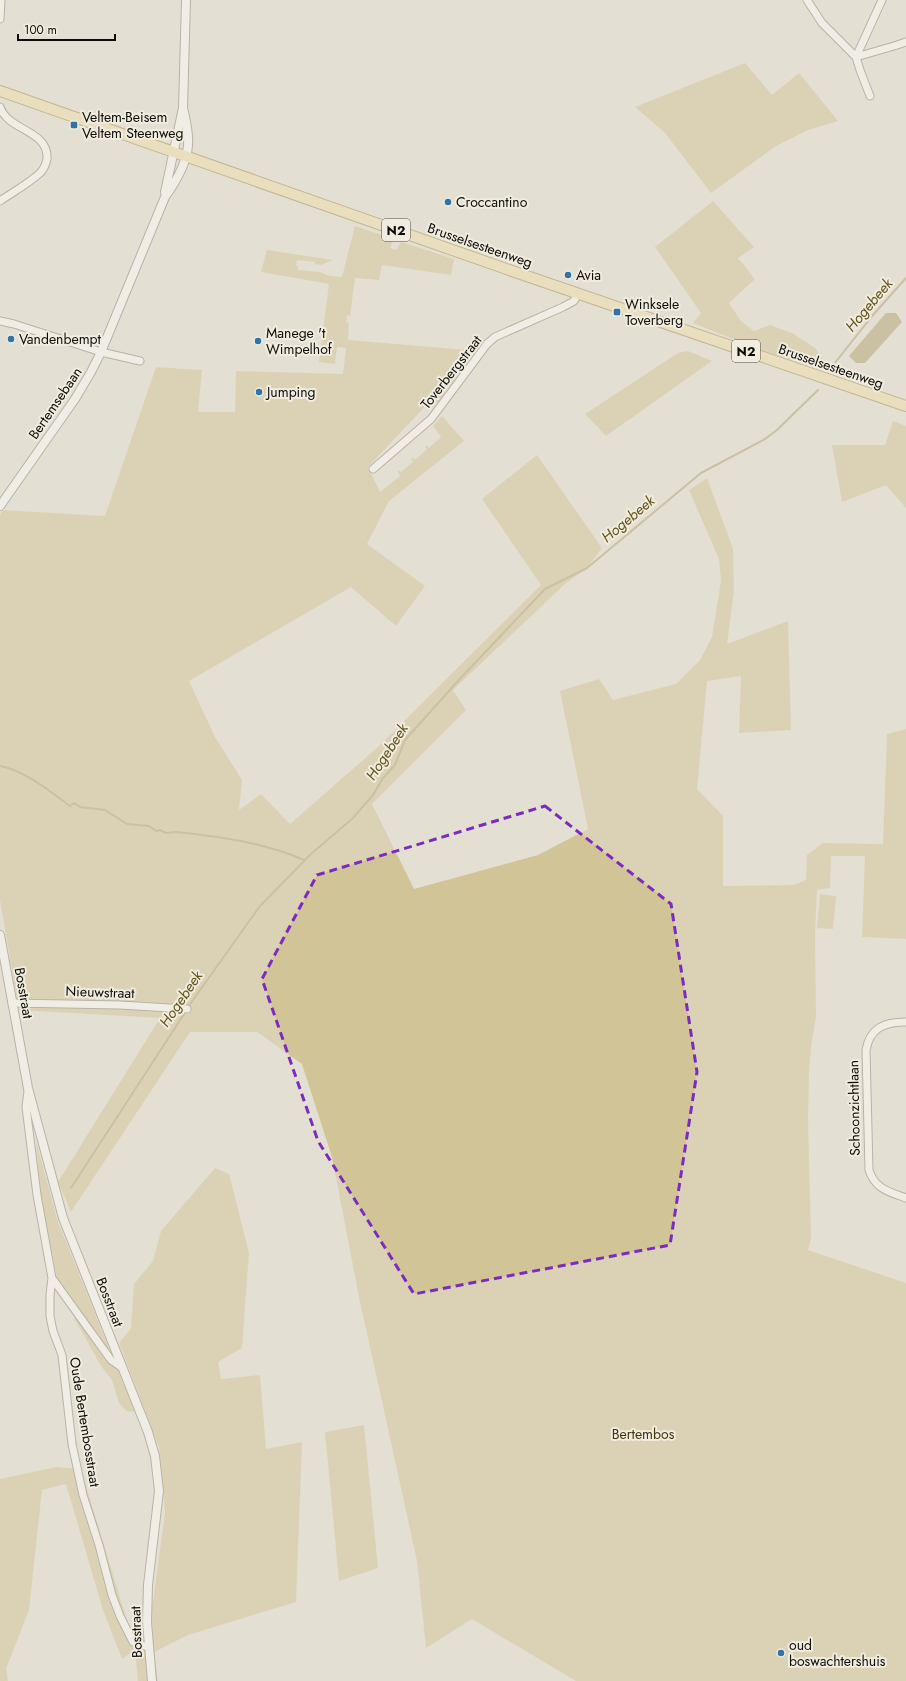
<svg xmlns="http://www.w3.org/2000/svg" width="906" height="1681" font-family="Jost,sans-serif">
<rect width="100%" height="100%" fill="#e3dfd2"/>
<path fill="#d1c496" d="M745,63L772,95L799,73L838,121L808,130L776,146L711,193L665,133L635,107Z
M713,201L754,247L738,258L755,279L729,303L741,321L754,331L770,325L792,333L815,348L823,359L822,370L758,349L693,323L701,313L655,247Z
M355,226L394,239L390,248L396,250L401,242L454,259L451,275L382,265L379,280L355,278L350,316L347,315L346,322L349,323L348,340L466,350L469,357L450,386H447L445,383L442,385L445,392L438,403L433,398L368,467L380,492L400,476L398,472L399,470L401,472L413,462L411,459L413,458L415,460L427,449L425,447L427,445L429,448L441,437L433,426L442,416L464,441L389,501L367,544L425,586L396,626L351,587L189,681L215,737L242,780L239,810L261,794L290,824L379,746L541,585L482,499L537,455L602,548L587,568L566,583L453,690L466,710L372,804L414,889L538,855L588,829L560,691L599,679L613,700L676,684L700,660L712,637L721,581L719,559L689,490L707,478L733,549L734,591L727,644L788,621L791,730L739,733L741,676L707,681L697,789L723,816V886L794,885L806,880L807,855L823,843L883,844L887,734L906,729V939L862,937L865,856H831L830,888L817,890L815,935L816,1017L811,1046L809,1073L808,1118L811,1239L808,1250L906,1283V1681H576L472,1619L426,1648L417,1561L359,1297L332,1157L302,1064L257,1032H190L71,1212L58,1182L160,1018L19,1010L0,900V515L2,510L105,516L156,367L202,370L198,412H235L236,371L343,374L346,348L337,347L335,364L319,362L329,284L261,272L267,250L333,260L321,265L315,264V262L297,260L296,266H298V270L320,272L330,276L342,277Z
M688,351L712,361L606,436L585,414L678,353Z
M893,421L906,426V508L886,485L842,502L832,445H885Z
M820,894L836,896L833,929L817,928Z
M36,1142L58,1222L109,1348L107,1349L57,1278L40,1194Z
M215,1168L229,1174L249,1253L242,1348L218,1362L221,1379L260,1375L266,1449L302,1442L296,1602L188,1635L154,1652L158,1681H138L135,1650L122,1659L103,1610L66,1484L42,1490L29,1610L6,1669L8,1681H0V1479L56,1467L81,1469L132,1637L135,1650L142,1653L153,1651L152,1609L165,1513L159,1447L119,1343L131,1328L134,1284L153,1261L161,1231Z
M77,1317L112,1365L118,1368L136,1412L126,1411L119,1403L112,1380L101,1366L74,1318Z
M364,1425L378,1568L339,1581L325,1432Z"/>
<path fill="#aa9d6b" d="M886,313H896L902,322L865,363H856L849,356Z"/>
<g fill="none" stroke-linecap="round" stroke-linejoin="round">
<path stroke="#aa9d6b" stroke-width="2" d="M834,364L873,315L906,278
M829,371L832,367
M0,766C24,770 51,792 70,806L74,803L80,807L105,810L127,824L149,826L156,831L160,830L166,833L176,832C219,836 266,843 304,860
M188,1007L260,906L311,854L353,818L373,795L383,778L395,765L405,740L457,682L545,589L587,568L701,473L765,439L777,430L818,390
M71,1188L186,1011"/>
<g stroke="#827f73" stroke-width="9">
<path id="minor" d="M807,0L822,23L856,57L894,46L906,42
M0,19L1,0
M870,96L860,70L856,57L882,0
M0,107C8,131 49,130 47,159C46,164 44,169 40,173C28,184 13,192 0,201
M0,321L14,324L101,352L140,361
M373,469L431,419L487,344L495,337L563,307L574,301L578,293
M12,1003L120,1005L187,1009
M906,1022C884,1022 870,1028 866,1050L869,1170C875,1189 889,1192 906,1198
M28,1091L26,1107L37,1195L52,1278L50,1295V1316L53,1331L62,1355L72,1444L83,1495L99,1545L112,1595L120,1616L133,1642L148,1647
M52,1278L111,1360L121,1367"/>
</g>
<g stroke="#827f73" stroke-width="10">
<path id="tertiary" d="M165,192L183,108L186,0
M0,506L75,399L91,372L101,352L165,197C175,183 187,163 188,145C189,133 186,120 183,108
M0,935L28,1088L63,1218L148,1432L155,1456L159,1491L148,1585L147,1622L152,1681"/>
</g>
<g stroke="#9a8949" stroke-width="12">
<path id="primary" d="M0,91L515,272L906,406"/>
</g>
<use href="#minor" stroke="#fff" stroke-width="7"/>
<use href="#tertiary" stroke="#fff" stroke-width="8"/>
<use href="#primary" stroke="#f0e1a7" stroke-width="10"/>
</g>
<path d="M0 0H906V1681H0ZM545,806L671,904L697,1072L670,1245L414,1294L318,1141L262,979L317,875Z" fill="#e3dfd2" fill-opacity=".55" fill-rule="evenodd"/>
<path fill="none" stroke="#7b2cbf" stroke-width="3" stroke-dasharray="8 5" stroke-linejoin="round" d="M545,806L671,904L697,1072L670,1245L414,1294L318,1141L262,979L317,875Z"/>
<g fill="#2f74a9" stroke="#f0ecdf" stroke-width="1.5">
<rect x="70" y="121" width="8" height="8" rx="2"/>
<circle cx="448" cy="202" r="4"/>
<circle cx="568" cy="275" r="4"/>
<rect x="613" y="308" width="8" height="8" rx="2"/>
<circle cx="11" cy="339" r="4"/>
<circle cx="258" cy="341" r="4"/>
<circle cx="259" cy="392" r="4"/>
<circle cx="781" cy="1653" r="4"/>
</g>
<g text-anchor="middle" stroke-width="4" stroke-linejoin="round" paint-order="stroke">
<g fill="#f0ecdf" stroke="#514f48" stroke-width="1">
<rect x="382" y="219" width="28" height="22" rx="3"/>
<rect x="732" y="340" width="28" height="22" rx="3"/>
</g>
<g font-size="13" font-weight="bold" fill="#0d0c08">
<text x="396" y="235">N2</text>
<text x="746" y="356">N2</text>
</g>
<g font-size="14" fill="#0d0c08" stroke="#f0ecdf" text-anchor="start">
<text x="82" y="122">Veltem-Beisem<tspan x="82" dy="16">Veltem Steenweg</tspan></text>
<text x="456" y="207">Croccantino</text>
<text x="576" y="280">Avia</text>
<text x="625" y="309">Winksele<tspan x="625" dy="16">Toverberg</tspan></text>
<text x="266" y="338">Manege 't<tspan x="266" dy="16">Wimpelhof</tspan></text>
<text x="19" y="344">Vandenbempt</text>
<text x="267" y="397">Jumping</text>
<text x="789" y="1650">oud<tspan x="789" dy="16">boswachtershuis</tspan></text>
</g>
<g font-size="14" fill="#0d0c08" stroke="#f0ecdf">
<text transform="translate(480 245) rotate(19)" y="5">Brusselsesteenweg</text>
<text transform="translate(831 366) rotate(19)" y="5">Brusselsesteenweg</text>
<text transform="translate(451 372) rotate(-52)" y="5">Toverbergstraat</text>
<text transform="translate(55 403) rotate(-56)" y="5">Bertemsebaan</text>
<text transform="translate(100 992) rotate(2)" y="5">Nieuwstraat</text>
<text transform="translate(24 993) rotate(80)" y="5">Bosstraat</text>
<text transform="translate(854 1108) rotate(-91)" y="5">Schoonzichtlaan</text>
<text transform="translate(110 1302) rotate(69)" y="5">Bosstraat</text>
<text transform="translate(85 1422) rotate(81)" y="5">Oude Bertembosstraat</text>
<text transform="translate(136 1632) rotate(-92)" y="5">Bosstraat</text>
</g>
<g font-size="14" fill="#3f350b" stroke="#f0ecdf">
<text x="643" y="1439">Bertembos</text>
</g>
<g font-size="15" font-style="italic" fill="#635418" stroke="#f0ecdf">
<text transform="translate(869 305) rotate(-50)" y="5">Hogebeek</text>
<text transform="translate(628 519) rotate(-40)" y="5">Hogebeek</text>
<text transform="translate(387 752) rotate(-57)" y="5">Hogebeek</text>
<text transform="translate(181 999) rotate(-56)" y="5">Hogebeek</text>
</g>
</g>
<path d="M18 34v6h97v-6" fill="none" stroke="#0d0c08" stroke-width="2"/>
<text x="24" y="34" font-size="12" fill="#0d0c08" stroke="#f0ecdf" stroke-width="3" paint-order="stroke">100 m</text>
</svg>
